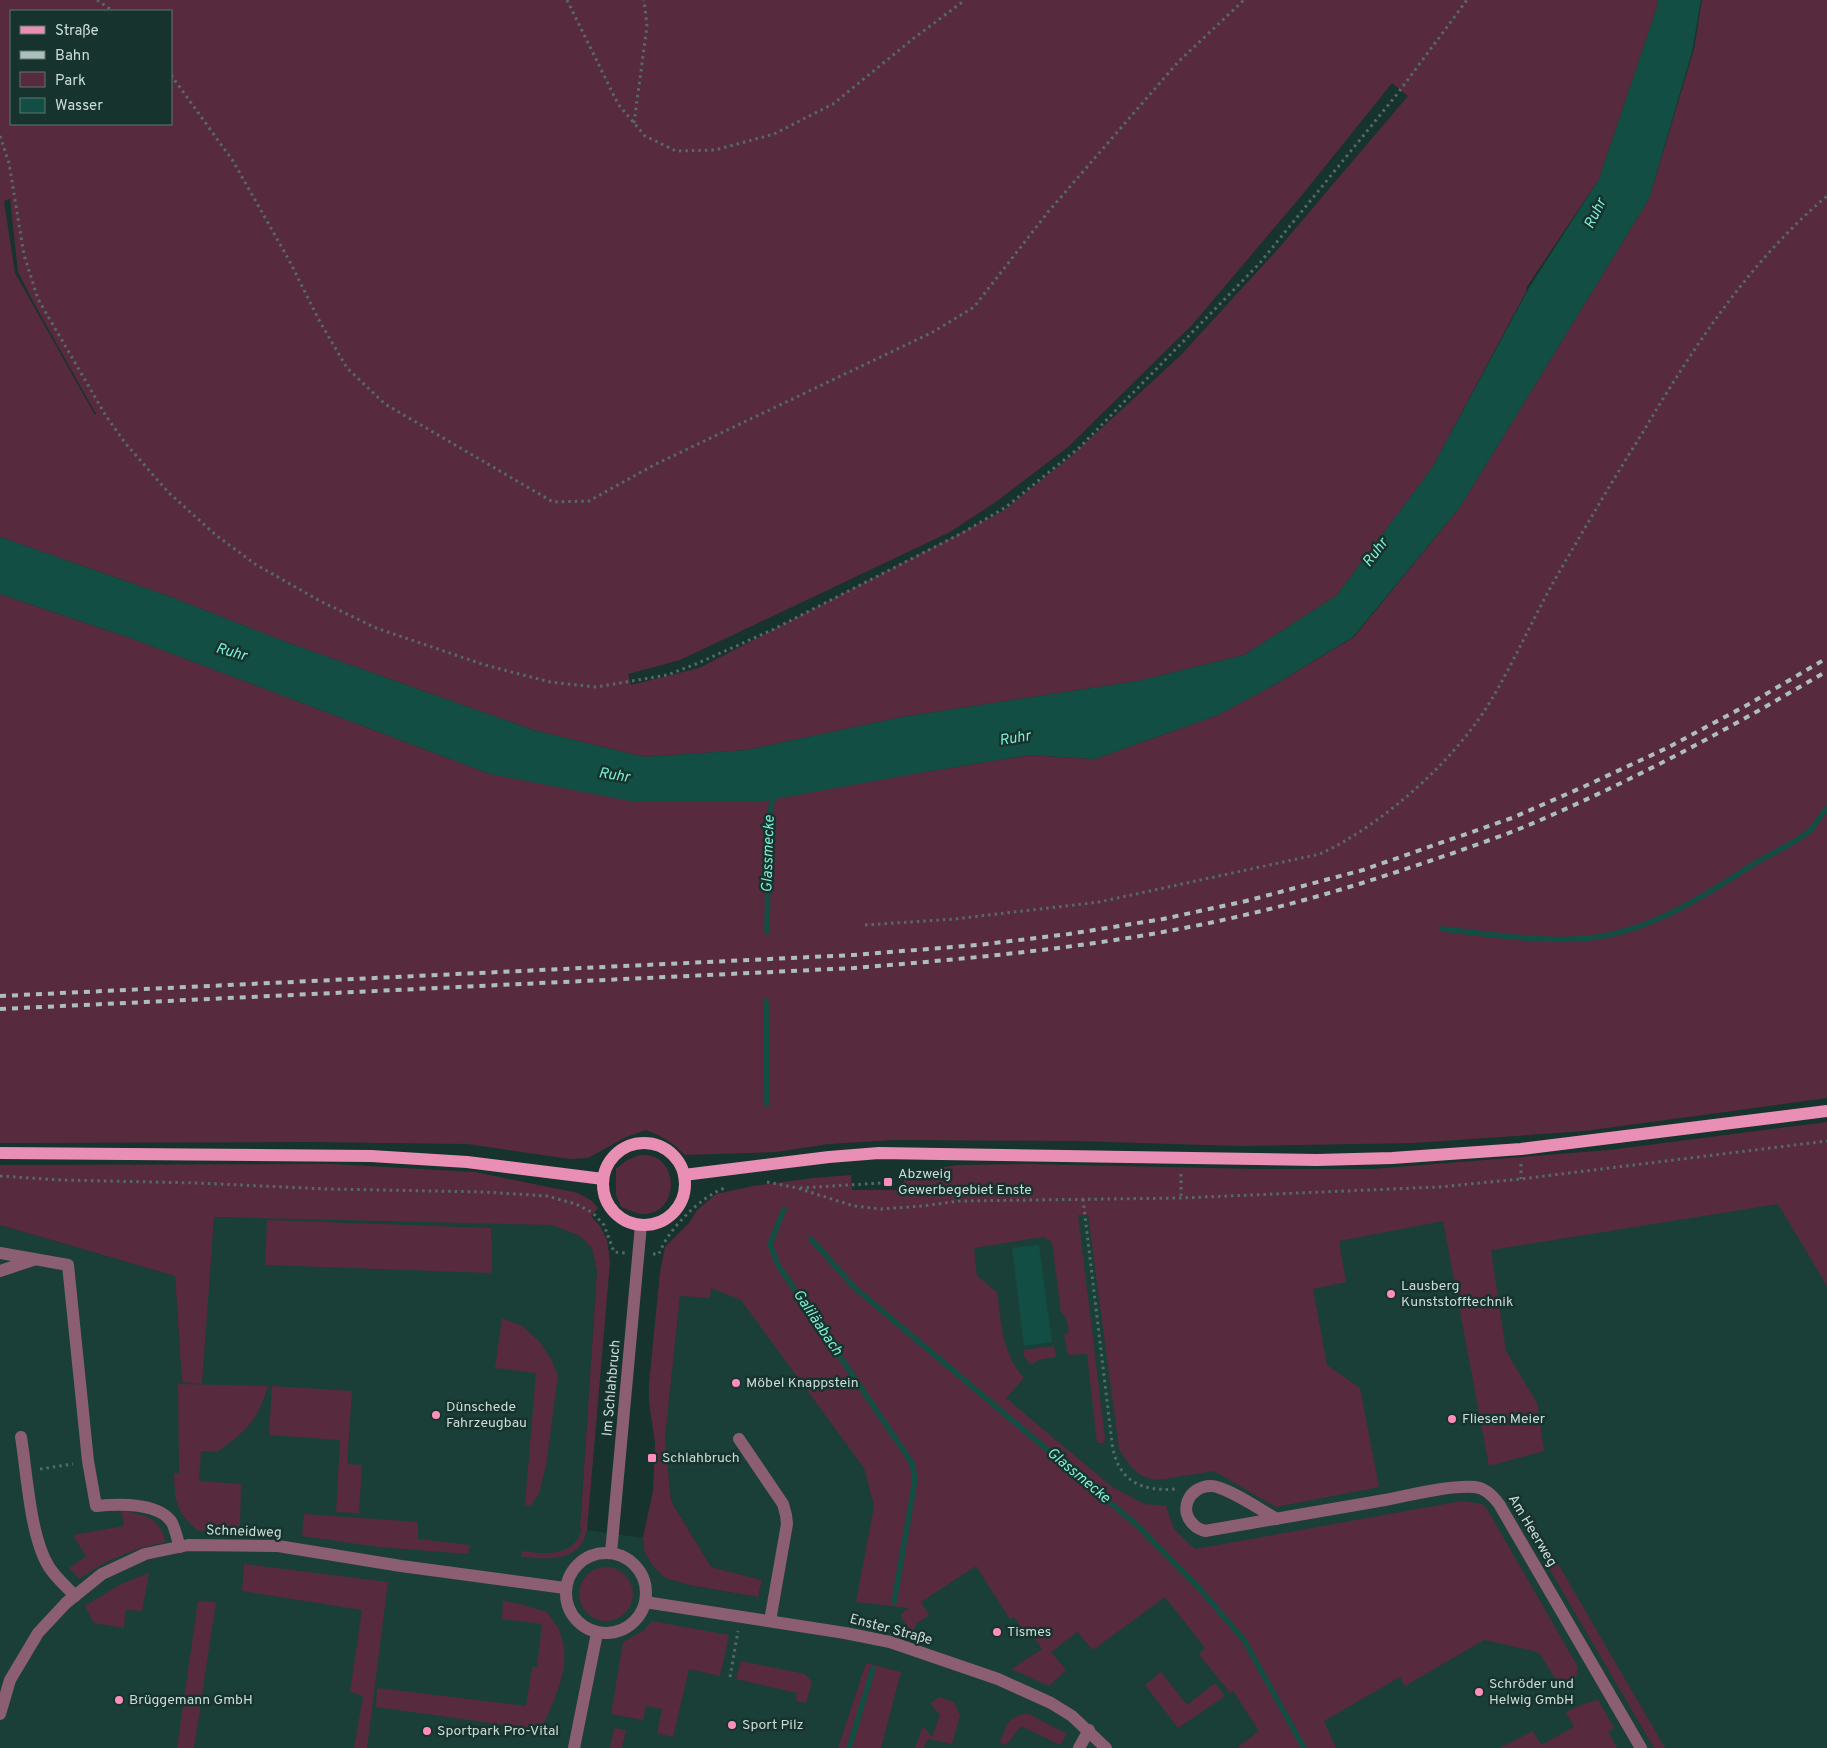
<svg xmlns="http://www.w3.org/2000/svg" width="1827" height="1748" font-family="Overpass,sans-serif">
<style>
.built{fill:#193f38}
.green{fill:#582a3e;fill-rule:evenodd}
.water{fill:#124e43}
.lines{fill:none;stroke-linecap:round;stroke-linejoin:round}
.stream{stroke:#124e43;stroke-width:5.5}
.path{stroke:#536b66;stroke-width:3;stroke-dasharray:2.5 4;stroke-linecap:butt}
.minor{stroke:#8b5f71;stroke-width:12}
.major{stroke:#e98fb5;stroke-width:12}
.rail{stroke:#adbfbb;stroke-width:4;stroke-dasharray:6 6;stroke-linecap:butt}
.poi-dot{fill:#fd8ebe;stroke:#17332d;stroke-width:2}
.labels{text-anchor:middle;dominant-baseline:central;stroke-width:5;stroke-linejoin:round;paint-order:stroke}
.poi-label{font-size:14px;fill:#cbdbd7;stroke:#17332d;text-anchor:start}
.street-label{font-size:14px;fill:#cbdbd7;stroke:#17332d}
.water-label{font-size:15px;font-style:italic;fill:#7feed7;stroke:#17332d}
</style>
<rect width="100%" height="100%" fill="#17332d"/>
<polygon class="built" points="1827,1151 1827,1748 0,1748 0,1225 175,1276 182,1382 202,1383 213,1217 492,1222 552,1225 580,1236 592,1248 597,1271 580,1529 643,1538 645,1553 653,1566 665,1578 689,1585 758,1597 762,1580 711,1567 671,1501 665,1438 680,1296 710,1297 714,1241"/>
<g class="green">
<path d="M0,0h1658l-1,7 -58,172 -73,109 1,2 -95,178 -95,127 -93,60 -106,26 -236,36 -155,33 -103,7 -111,-27 -239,-85 -123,-48 -171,-60zM11,11h160v113h-160zM1392,83l16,13 -130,153 -98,107 -111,102 -66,53 -304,157 -68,17 -3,-11 52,-14 270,-128 47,-31 71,-54 124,-122 110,-130zM10,199l8,73 17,33 61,109 -1,1 -80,-142 -11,-72z"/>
<polygon points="1702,0 1827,0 1827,1098 1585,1131 1414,1143 1241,1146 1075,1141 895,1140 829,1144 776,1152 685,1155 673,1144 660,1136 646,1130 626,1137 588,1158 570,1159 467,1144 307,1142 0,1143 0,594 133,639 490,774 925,772 1029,755 1095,759 1218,715 1274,685 1354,637 1460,507 1649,199 1694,49"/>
<path d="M1827,1122v164l-49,-82 -287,46 15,101 31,52 7,48 -55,15 -46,-245 -104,20 7,41 -33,7 14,76 33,23 19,99 -103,20 -62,-36 -57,9 -15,-4 -11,-9 -12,-18 -31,-234h-10l27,223 -1,5h-7l-10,-89 -19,1 -4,-21 5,-1 -3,-15 -5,-6 -9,-70 -9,-5 -69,11 3,28 20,16c5,33 4,59 27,86l-18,20 105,88 33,18 22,2 8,23 21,20 267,-48 20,3 5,5 91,158 -2,11 -5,4 -15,-2 -16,-26 -6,-3 -50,-11 -79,46 -5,-9 -76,44 12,27h-99l22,-17 -26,-40 -3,2 -31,-39 6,-6 -40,-51 -72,53 -16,-18 -26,20 15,18 -17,16 -38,-17 31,-20 -14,-20 -4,3 -10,-15 -4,2 -34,-53 -55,36 8,13 -13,9 -4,10 -12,-19 9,-7 -53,-6 18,-96 -10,-38 -123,-168 -30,-12 -1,10 -30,-2 -15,142 6,63 40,66 51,13 -4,17 -69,-12 -24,-7 -12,-12 -8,-13 -2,-15 10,-47 2,-49 -6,-39v-19l11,-112 5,-25 24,-24 8,-13 19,-16 37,-8 60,-8 38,-3 1,15h52v-17l55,-8 68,-1 229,5h116l237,-19z"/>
<path d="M640,1155c4,0 9,0 12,1 27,9 25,54 -5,58 -8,1 -18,-4 -26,-7l-5,-12v-26l11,-9z"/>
<path d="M333,1164l142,8 103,21 14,8 6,7 -7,8 9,10 7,14 3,22 -23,268c-7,33 -39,29 -66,27l1,-6c23,3 52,7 60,-22h-2l17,-258 -5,-23 -12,-12 -28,-11 -338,-8 -12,167 -20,-2 -7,-106 -175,-51v-60z"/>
<polygon points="267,1220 491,1228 492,1273 265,1265"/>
<polygon points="502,1318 522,1326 539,1341 551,1359 558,1375 546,1466 539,1493 531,1506 525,1505 536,1373 495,1368"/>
<polygon points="1054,1346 1056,1357 1039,1360 1033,1364 1030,1364 1024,1356 1023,1350"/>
<path d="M178,1384l90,2c-11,36 -21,44 -51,66l-16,-1 -2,30 42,3 -1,44 -42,3c-23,-20 -23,-30 -24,-58h5z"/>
<polygon points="272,1386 352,1391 347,1464 362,1465 359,1513 336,1512 340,1440 269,1435"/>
<path d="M121,1510c25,7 36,4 45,32 -32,6 -61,18 -87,37l-10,-11 17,-12 -13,-21 51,-9z"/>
<polygon points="1527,1513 1532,1513 1535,1524 1665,1748 1654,1748 1529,1534"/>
<polygon points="304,1514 418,1522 418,1539 470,1545 468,1554 379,1547 302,1536"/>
<polygon points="244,1564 388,1582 367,1748 354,1748 363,1696 350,1692 362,1610 242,1591"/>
<circle cx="606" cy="1594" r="27"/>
<polygon points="149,1573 142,1611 126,1610 124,1628 94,1623 85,1606 121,1584"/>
<polygon points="198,1601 216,1602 194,1748 177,1748"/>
<path d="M503,1601l17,3 27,8c4,6 10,13 13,20 13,34 -6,67 -19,98l-165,-23 1,-19 149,18 6,-39h5l5,-43 -40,-5z"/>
<polygon points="652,1621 729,1635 720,1676 689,1669 673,1737 657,1733 662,1709 646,1706 643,1720 611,1714 623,1642 643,1631"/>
<polygon points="741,1661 805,1674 812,1682 806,1703 796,1701 797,1693 736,1679"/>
<polygon points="866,1663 901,1672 881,1748 838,1748"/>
<polygon points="1161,1672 1187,1705 1215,1683 1225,1696 1178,1728 1145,1685"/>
<polygon points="940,1697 954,1702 960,1715 952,1744 928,1739 924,1748 915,1748 923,1726 932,1737 940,1715 930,1703"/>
<polygon points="1598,1700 1614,1728 1608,1731 1617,1748 1500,1748 1533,1731 1541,1745 1574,1727 1566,1712 1586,1703"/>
<path d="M1024,1714h5l38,20 -7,11 -39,-19 -15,19 -6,-2c6,-15 6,-25 24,-29z"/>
<polygon points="614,1728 626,1730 622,1748 610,1748"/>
</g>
<g class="water">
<polygon points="1658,0 1701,0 1692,52 1649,199 1460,507 1353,637 1274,685 1218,715 1095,759 1029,755 925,772 764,801 635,802 490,774 133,639 0,594 0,537 171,597 294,645 533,730 644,757 747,750 902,717 1138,681 1244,655 1337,595 1432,468 1529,288 1599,179 1657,7"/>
<polygon points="1039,1245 1052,1342 1024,1346 1012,1248"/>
</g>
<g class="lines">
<g class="stream">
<path d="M1442,929c49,5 99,14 148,9 60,-7 113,-41 162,-73 17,-11 42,-21 56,-33 7,-6 13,-17 19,-24"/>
<polyline points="767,932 769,817 774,792"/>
<polyline points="766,1001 767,1104"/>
<polyline points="784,1209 770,1244 778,1265 912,1463 915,1480 894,1602"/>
<polyline points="811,1239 855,1288 1138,1526 1199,1588 1244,1640 1304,1748"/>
<polyline points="849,1748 873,1669"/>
</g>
<g class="path">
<polyline points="97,0 113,11"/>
<polyline points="567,0 618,104 645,136 676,151 715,150 774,134 833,104 914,38 965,0"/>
<polyline points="171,75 233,161 289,260 320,322 347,368 385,404 553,502 589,501 654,465 933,332 974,307 1048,212 1178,62 1244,0"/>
<polyline points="634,123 647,26 644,0"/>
<polyline points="0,136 9,163 24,255 38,299 106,416 126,444 169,493 217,536 255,564 320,601 376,628 485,665 550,682 596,687 667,675 696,664 772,630 964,532 1006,507 1080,447 1259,264 1398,93 1467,0"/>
<path d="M865,925l90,-6 144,-17 221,-48c64,-30 137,-95 173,-157 22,-38 40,-78 61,-116 29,-50 58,-100 89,-149 51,-86 107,-171 184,-236"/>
<polyline points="1521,1164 1521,1179"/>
<polyline points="1181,1174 1181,1198"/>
<polyline points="0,1176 61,1180 197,1183 327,1189 485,1192 547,1196 576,1204 593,1213 604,1225 614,1252 625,1253"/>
<polyline points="767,1182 797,1188 854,1206 881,1209 922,1206 959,1201 1181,1198 1439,1187 1521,1179 1827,1141"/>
<polyline points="800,1188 881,1183"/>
<path d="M1083,1199l29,244c5,37 28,49 64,46"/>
<path d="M653,1254h6c9,-25 42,-58 68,-67"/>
<polyline points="40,1469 73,1464"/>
<polyline points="730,1677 738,1631"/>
</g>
<g class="minor">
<path d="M0,1253l68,12 20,196 8,45c22,-2 60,-4 75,15 4,6 6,18 9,26"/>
<polyline points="0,1271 33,1260"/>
<path d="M21,1437c6,36 9,100 28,130 7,11 17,19 26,29"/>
<polyline points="739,1439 783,1504 786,1515 787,1524 770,1621"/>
<path d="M1277,1519c-15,-8 -51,-33 -66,-33 -22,0 -34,25 -16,40 2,2 7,4 10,5 60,-10 120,-21 180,-31 26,-5 64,-15 90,-13 10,1 18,9 24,17l142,244"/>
<circle cx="606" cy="1593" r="40"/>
<polyline points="611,1553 641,1225"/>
<polyline points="645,1602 845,1633 890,1642 998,1679 1051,1703 1072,1716 1106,1748"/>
<polyline points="0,1714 10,1680 38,1633 66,1603 102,1574 145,1554 188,1545 278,1546 401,1566 565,1588"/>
<polyline points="574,1748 597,1633"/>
<polyline points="1079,1748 1089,1730"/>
</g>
<g class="major">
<circle cx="644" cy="1184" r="41"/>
<polyline points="0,1153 371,1156 467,1162 603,1179"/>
<polyline points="684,1175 829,1157 879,1153 1317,1160 1392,1158 1521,1149 1827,1111"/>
</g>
<g class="rail">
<polyline points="0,996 853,955 978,945 1069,934 1163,919 1246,901 1363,870 1512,818 1583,787 1667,748 1749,704 1827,658"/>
<path d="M0,1009l854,-41c134,-11 268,-23 399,-55 69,-16 136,-38 203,-61 22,-8 46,-16 68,-25 105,-44 205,-98 303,-156"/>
</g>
</g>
<g class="poi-dot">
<rect x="883" y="1177" width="10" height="10" rx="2.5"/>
<circle cx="1391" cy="1294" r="5"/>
<circle cx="736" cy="1383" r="5"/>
<circle cx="436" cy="1415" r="5"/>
<circle cx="1452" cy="1419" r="5"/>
<rect x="647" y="1453" width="10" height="10" rx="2.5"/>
<circle cx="997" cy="1632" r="5"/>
<circle cx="1479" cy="1692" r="5"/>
<circle cx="119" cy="1700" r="5"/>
<circle cx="732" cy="1725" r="5"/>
<circle cx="427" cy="1731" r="5"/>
</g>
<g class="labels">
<g class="poi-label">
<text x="898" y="1174">Abzweig<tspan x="898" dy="16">Gewerbegebiet Enste</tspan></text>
<text x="1401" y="1286">Lausberg<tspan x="1401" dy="16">Kunststofftechnik</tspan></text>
<text x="746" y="1383">Möbel Knappstein</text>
<text x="446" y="1407">Dünschede<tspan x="446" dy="16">Fahrzeugbau</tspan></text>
<text x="1462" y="1419">Fliesen Meier</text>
<text x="662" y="1458">Schlahbruch</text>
<text x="1007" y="1632">Tismes</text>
<text x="1489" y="1684">Schröder und<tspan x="1489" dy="16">Helwig GmbH</tspan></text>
<text x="129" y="1700">Brüggemann GmbH</text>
<text x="742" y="1725">Sport Pilz</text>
<text x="437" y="1731">Sportpark Pro-Vital</text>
</g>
<g class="street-label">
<text transform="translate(612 1388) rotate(-85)">Im Schlahbruch</text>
<text transform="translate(1532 1531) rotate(59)">Am Heerweg</text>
<text transform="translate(244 1532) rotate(2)">Schneidweg</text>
<text transform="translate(891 1630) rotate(15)">Enster Straße</text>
</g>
<g class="water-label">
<text transform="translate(1596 214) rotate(-64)">Ruhr</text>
<text transform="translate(1376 553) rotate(-53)">Ruhr</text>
<text transform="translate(231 653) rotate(16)">Ruhr</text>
<text transform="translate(1015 739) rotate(-9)">Ruhr</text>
<text transform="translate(614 776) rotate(9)">Ruhr</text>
<text transform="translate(769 854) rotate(-88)">Glassmecke</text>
<text transform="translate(817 1323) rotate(56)">Galiläabach</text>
<text transform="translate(1078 1476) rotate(40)">Glassmecke</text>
</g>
</g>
<rect x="10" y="10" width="162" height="115" fill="#17332d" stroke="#5f7671"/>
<rect x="20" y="26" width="25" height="8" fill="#e98fb5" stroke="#5f7671"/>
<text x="55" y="35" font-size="15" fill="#cbdbd7">Straße</text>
<rect x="20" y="51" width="25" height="8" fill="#adbfbb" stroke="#5f7671"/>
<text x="55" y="60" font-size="15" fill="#cbdbd7">Bahn</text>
<rect x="20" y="72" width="25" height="15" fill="#582a3e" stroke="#5f7671"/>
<text x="55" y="85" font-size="15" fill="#cbdbd7">Park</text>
<rect x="20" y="98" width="25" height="15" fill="#124e43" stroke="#5f7671"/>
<text x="55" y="110" font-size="15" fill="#cbdbd7">Wasser</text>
</svg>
